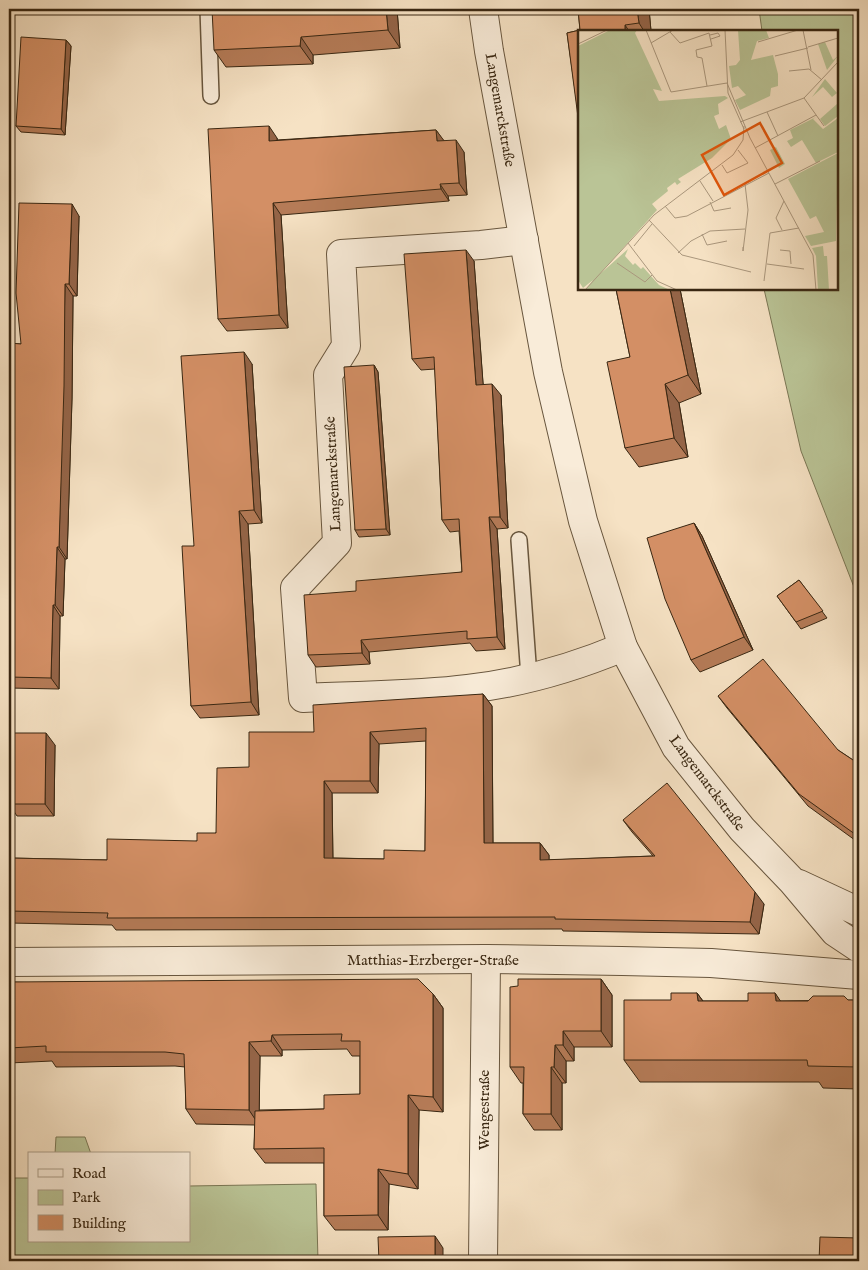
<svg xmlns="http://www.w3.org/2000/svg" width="868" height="1270" font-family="'IM FELL English',serif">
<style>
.green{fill:#bac496;stroke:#7a7654}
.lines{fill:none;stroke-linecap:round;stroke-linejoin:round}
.service-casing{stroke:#68563e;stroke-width:18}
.minor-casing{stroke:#68563e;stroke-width:30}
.tertiary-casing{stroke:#68563e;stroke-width:30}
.service{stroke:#f9ecd9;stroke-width:15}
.minor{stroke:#f9ecd9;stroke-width:28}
.tertiary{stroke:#f9ecd9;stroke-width:28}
.wall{fill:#b57b57;stroke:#392712;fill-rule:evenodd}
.shaded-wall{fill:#946447;stroke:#392712}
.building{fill:#d38f65;stroke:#392712;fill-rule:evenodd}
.labels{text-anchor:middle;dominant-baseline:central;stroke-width:5;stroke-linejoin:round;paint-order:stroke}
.street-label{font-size:15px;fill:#392712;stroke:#f9ecd9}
.inset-road{fill:none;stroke:#aa977d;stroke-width:1}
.view{fill:#df560c;fill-opacity:0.15;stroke:#df560c;stroke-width:2.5}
.inset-edge{fill:none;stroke:#392712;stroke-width:2.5}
</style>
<rect width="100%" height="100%" fill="#f6e2c4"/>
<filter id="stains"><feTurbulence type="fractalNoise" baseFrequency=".004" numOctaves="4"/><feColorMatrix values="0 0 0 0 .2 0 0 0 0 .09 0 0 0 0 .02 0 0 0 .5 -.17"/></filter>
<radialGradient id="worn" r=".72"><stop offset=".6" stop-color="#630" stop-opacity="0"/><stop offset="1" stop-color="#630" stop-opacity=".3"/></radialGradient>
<g class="green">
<polygon points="759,9 859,9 859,600 801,451 764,289 837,289 837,31 762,31"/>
<polygon points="56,1137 85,1137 91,1154 55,1154"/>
<polygon points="9,1178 29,1178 29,1241 189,1241 189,1186 316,1184 318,1261 9,1261"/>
</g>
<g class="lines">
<defs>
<g id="service">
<polyline points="208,9 211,96"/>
<polyline points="519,540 529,677"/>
</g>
<g id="minor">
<path d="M524,240l-43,5 -140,9 5,92 -18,29 9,168 -42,45 8,110c55,-3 111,-2 165,-9 52,-6 107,-22 155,-42"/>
<polyline points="483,1261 486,959"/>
</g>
<g id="tertiary">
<polyline points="483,9 489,51 548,372 583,521 623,647 676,747 742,829 792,881 835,932 859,948"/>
<polyline points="799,884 859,912"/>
<polyline points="9,962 486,959 622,961 711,963 859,975"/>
</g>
</defs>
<use href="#service" class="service-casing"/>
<use href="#minor" class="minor-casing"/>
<use href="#tertiary" class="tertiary-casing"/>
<use href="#service" class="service"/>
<use href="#minor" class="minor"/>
<use href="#tertiary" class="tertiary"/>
</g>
<g class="wall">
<polygon points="397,9 400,48 313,55 313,64 226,67 214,50"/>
<polygon points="578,9 649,9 651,31 579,31 579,119 567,33 580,30"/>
<polygon points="66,40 71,46 65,135 21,132 16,126"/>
<polygon points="436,130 443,140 464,152 467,195 448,196 449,201 281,215 288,328 227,331 218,319 277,138 277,140"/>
<polygon points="79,216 77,296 73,296 72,398 67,559 65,559 63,616 60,616 59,689 9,688 9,343 21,344"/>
<polygon points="474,261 483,384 501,395 508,528 497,529 505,649 476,651 470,643 369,652 370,664 316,667 308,655 356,591 462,572 459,531 450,532 442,520 435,369 421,370 412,359"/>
<polygon points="616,289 680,289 701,394 679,403 688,457 639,467 625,448 630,357"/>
<polygon points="252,364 262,523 248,524 259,715 200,718 191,706 194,546"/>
<polygon points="374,365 378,372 390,535 359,537 355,530"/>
<polygon points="694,523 702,536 753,650 700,672 691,660"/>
<polygon points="799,580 827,618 801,629 777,596"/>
<path d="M483,694l9,12 1,137h47l9,12v5l104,-4 -21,-24 -9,-12 141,84 -5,30 -196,-3 -1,-2 -446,1 -4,-5 -103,-2v-65l98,2 90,-19 19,-8 33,-66 65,-35zM426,741l-1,110 -41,8 -51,-1 -1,-65h46l1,-49z"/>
<polygon points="718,696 838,750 859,764 859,843 808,806 727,708"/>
<polygon points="9,733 55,745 54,816 17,816 9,804"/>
<polygon points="601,979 612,995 612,1047 574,1047 574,1061 566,1061 566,1083 562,1083 562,1130 534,1130 523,1114 523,1083 521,1083 510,1067"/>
<path d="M9,982l424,12 10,14v104l-24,-2 -1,79 -29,-5 -1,46h-53l-11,-14v-53h-59l-11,-14 1,-24 -59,-1 -10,-15 -1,-42 -10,-1 -119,1 -4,-6 -43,2zM347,1049l5,7h8v38l-36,15 -65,1 1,-54h22v-6z"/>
<polygon points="697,993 703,1001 748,1001 775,993 780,1001 859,1000 859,1089 823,1088 819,1082 640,1082 624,1060 671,1000"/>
</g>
<g class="shaded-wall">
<polygon points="386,9 397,9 400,48 388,30"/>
<polygon points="637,9 649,9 651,31 644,31 639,23"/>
<polygon points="625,25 629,31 625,31"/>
<polygon points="301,37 313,55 313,64 300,46"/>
<polygon points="66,40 71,46 65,135 61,129"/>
<polygon points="269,126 277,138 278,153 269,141"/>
<polygon points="436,130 445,142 437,141"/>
<polygon points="456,140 464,152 467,195 459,183"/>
<polygon points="440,184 448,196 449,201 441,189"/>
<polygon points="273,203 281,215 288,328 279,315"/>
<polygon points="72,204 79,216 77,296 69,284"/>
<polygon points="466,250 474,261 484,396 476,385"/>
<polygon points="65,284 73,296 72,398 67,559 59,547"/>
<polygon points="670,289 680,289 701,394 688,375"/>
<polygon points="244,352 252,364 262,523 254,510"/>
<polygon points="374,365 378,372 390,535 386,529"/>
<polygon points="492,384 501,395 508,528 500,517"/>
<polygon points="665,384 679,403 688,457 674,438"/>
<polygon points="239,511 248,524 259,715 251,702"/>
<polygon points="489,517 497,529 505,649 497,637"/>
<polygon points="694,523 702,536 753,650 744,637"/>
<polygon points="57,547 65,559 63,616 55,605"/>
<polygon points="53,605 60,616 59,689 51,678"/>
<polygon points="361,640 369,652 370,664 362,653"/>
<polygon points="483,694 492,706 493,855 484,843"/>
<polygon points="370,732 379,744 378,793 370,781"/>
<polygon points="46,733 55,745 54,816 45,804"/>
<polygon points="324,781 332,793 333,870 324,858"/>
<polygon points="540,843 549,855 549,872 540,860"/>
<polygon points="755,892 764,904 759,934 750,922"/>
<polygon points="601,979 612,995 612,1047 601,1031"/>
<polygon points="697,993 713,1015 698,1001"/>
<polygon points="775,993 790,1015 776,1001"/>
<polygon points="433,994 443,1008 443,1112 433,1097"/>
<polygon points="563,1031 574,1047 574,1061 563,1045"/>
<polygon points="272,1035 282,1050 282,1056 271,1041"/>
<polygon points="249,1042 260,1056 259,1125 249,1110"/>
<polygon points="555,1045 566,1061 566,1083 554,1067"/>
<polygon points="551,1067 562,1083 562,1130 551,1114"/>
<polygon points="408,1095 419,1110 418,1189 408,1174"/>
<polygon points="378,1169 389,1184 388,1230 378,1215"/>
<polygon points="435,1236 443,1248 443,1261 435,1261"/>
</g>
<g class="building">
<polygon points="212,9 386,9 388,30 301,37 300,46 214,50"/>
<polygon points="578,9 637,9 639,23 625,25 625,31 579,31 579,117 578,117 567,33 580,30"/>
<polygon points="21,37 66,40 61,129 16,126"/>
<polygon points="269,126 269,141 436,130 437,141 456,140 459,183 440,184 441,189 273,203 279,315 218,319 208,129"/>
<polygon points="19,203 72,204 69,284 65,284 64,386 59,547 57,547 55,605 53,605 51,678 9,677 9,343 21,344 16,293"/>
<polygon points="466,250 476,385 492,384 500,517 489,517 497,637 467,639 467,631 361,640 362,653 308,655 304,595 356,591 356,581 462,572 459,519 442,520 434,357 412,359 404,254"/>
<polygon points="616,289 670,289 688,375 665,384 674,438 625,448 607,362 630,357"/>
<polygon points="244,352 254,510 239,511 251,702 191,706 182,546 194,546 181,356"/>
<polygon points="374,365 386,529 355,530 344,367"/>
<polygon points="694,523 744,637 691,660 665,599 647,538"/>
<polygon points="799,580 823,611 796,622 777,596"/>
<polygon points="763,659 838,750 859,764 859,837 799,794 718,696"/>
<path d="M483,694l1,149h56v17l115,-4 -32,-36 44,-37 88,109 -5,30 -195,-3v-2l-448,1 1,-5 -99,-2v-53l98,2v-21l90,2v-8h19l1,-65 32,-1v-35h65l-1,-27zM426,728l-1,123 -41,-1v9l-60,-1v-77h46v-49z"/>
<polygon points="9,733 46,733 45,804 9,804"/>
<polygon points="418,979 433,994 433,1097 408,1095 408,1174 378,1169 378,1215 324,1216 324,1148 254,1149 255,1111 324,1109 324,1095 360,1094 360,1041 341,1041 342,1034 272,1035 271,1041 249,1042 249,1110 186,1109 184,1054 165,1052 46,1052 46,1046 9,1048 9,982"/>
<polygon points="518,979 601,979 601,1031 563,1031 563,1045 555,1045 554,1067 551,1067 551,1114 523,1114 524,1067 510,1067 510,987 518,986"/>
<polygon points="671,993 697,993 698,1001 748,1001 748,993 775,993 776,1001 808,1001 813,996 844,996 848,1000 859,1000 859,1067 808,1066 807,1060 624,1060 624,1000 671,1000"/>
<polygon points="435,1236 435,1261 379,1261 378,1237"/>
<polygon points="820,1237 859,1238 859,1261 819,1261"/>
</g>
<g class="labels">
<g class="street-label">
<text transform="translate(500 110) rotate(80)">Langemarckstraße</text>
<text transform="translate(333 474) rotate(-93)">Langemarckstraße</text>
<text transform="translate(707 783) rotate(53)">Langemarckstraße</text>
<text x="433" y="960">Matthias-Erzberger-Straße</text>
<text transform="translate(484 1110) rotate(-90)">Wengestraße</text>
</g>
</g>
<g transform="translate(578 30)">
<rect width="260" height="260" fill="#f6e2c4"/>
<path d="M32,0h27l-2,3 27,58 -9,-2 6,12 66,-5 3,2 -10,6 1,10 -5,2 5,13 7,-4 5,14 -19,19 -34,21 3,3 -4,3 -2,-3 -8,6 1,3 -16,13 5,6 -57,64 28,-25 -3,7 8,9 2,-2 6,6 2,-2 16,18 11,5h-85l8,-10 -10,8 -5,-8v-234zM160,0h28l3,8 -12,3 -6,19 22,-5 5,19v12l-7,2 -1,8 -30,14 -5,-10 11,-5 -8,-9 -6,2 -3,-22 7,-1 4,-5zM247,12l8,18 5,-4 -11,14 -9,-26zM247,49l12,14 -5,4 -9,-10 -11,10zM259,74l1,12 -13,10 -5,-7zM238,87l-3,2 10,10 15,-11v34l-22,11 -14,-23 -11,7 -4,-6 6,-3 -3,-8zM198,117l9,17 -6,4 -9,-18zM260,123l-2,88 -25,5 -6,-10 19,-4 -8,-16 -6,3 -22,-40zM245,216l1,10h3l2,34h-11l-2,-34 -4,-8z" fill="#bac496"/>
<path class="inset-road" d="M68,0l25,62 56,-9M147,0l3,63 16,36M225,0l8,40M92,2l10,11 29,-10 3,13 -16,4 1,7 5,1 5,28M132,5l8,-2 2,3 -9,3M180,12l40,-12M73,13l22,-13M0,14l29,-14M230,17l30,-9M197,26l33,-8M211,41l20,-2 13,11M149,53l23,55 63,117 3,35M226,68l20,28M189,82l11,24M162,92l64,-24 34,-36M177,118l61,-33M144,135l5,8 21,-10 -10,-13M122,151l13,20M197,154l45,-23M132,172l4,9 17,-3M87,176l10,12 12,-2 82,-43M71,190l33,35 69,17M204,200l-6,-12 8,-17M124,204l5,11 20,-4M50,213l29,38 20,9M56,216l18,-22M165,217v4l5,-41 -3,-26M202,220l10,1 1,13M100,223l13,-12 19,-10 35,-2M39,233l28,19 7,-7M189,234l37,5M186,251l6,-48 29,-5M7,260l69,-75 79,-60 10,-15 1,-14"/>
<path class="view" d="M182,93l22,40 -58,32 -22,-40z"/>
<rect width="260" height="260" class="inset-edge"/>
</g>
<rect width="868" height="1270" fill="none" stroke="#f6e2c4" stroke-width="30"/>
<rect x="10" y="10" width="848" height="1250" fill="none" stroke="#392712" stroke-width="2.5"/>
<rect x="15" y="15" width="838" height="1240" fill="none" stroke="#392712"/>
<rect x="28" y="1152" width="162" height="90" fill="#f9ecd9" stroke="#ac9d89"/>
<rect x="38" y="1169" width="25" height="8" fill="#f9ecd9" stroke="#ac9d89"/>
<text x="72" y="1178" font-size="15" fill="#392712">Road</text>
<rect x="38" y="1190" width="25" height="15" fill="#bac496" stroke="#ac9d89"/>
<text x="72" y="1202" font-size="15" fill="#392712">Park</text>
<rect x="38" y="1215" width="25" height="15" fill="#d38f65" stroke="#ac9d89"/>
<text x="72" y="1228" font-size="15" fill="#392712">Building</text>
<rect width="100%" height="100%" filter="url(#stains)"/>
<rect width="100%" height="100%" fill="url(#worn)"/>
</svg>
